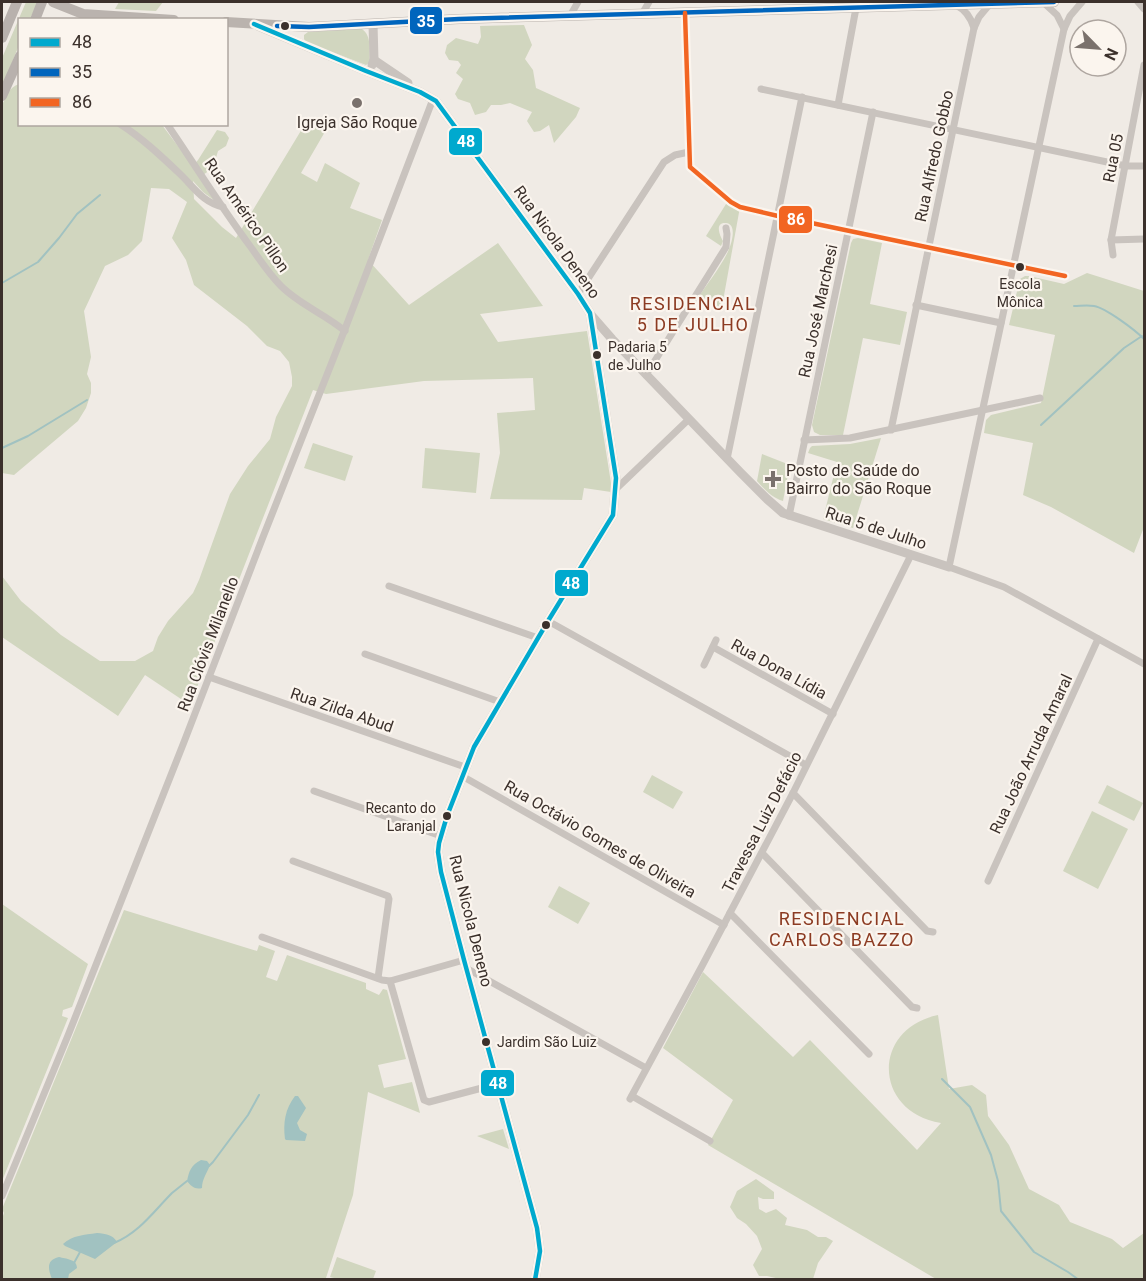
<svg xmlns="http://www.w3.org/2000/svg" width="1146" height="1281" font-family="Roboto,sans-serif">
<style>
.green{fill:#d1d6bf}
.water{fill:#a1c2c1}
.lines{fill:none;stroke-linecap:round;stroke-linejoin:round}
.stream{stroke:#a1c2c1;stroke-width:2}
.minor{stroke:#c9c3be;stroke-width:7}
.tertiary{stroke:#c9c3be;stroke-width:9}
.secondary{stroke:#bab3ae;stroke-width:10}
.primary{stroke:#b8b1ad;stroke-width:10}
.bus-1-casing{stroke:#fbf5ee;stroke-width:9}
.bus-2-casing{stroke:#fbf5ee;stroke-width:9}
.bus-3-casing{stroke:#fbf5ee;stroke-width:9}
.bus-1{stroke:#00a9ce;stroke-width:4.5}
.bus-2{stroke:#0065bd;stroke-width:4.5}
.bus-3{stroke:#f26522;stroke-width:4.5}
.bus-dot{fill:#3b302b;stroke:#fbf5ee;stroke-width:2}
.poi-dot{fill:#7a716c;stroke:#fbf5ee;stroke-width:2}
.labels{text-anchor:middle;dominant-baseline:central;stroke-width:4.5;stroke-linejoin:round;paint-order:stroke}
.bus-label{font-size:14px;fill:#3b302b;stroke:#fbf5ee;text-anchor:start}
.poi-label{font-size:16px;fill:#3b302b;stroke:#fbf5ee}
.street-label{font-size:16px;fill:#3b302b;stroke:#fbf5ee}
.neighbourhood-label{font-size:18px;letter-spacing:1.5px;fill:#8c3b22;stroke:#fbf5ee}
.line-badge{stroke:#fbf5ee;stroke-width:2}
.badge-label{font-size:16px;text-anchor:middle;font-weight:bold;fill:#fff}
</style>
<rect width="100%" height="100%" fill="#f0ebe5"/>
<g class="green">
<polygon points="26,2 38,2 30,19 20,20 19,45 2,88 2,58"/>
<polygon points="119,2 163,2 156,11 115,9"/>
<polygon points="524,25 532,45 525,59 533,70 536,88 580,108 576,117 554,143 549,125 540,131 534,132 527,121 532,112 510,103 501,105 491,105 486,112 475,115 470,103 458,99 455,94 463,79 456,73 461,65 458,61 449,60 445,53 447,45 456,38 478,44 481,37 480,26"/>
<path d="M362,29c10,7 7,21 8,33l-4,3 -60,-23 -2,-3v-4l4,-3z"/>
<path d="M19,84l1,40 142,1 31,41 5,-6 19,-30 8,2 4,6 -3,8 -8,5 -5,17 -13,9 15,24 -12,-9 -10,-11 1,18 28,28 14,11 69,-114 21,6 -25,43 16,9 8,-19 35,20 -10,25 32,12 -14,40 41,45 89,-62 45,63 -63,8 18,28 89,-11 24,152v9l-27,-4 -2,12 -92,-1 10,-46 -3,-40 38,-3 -2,-32 -109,3 -98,13 -13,-4 -123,315 -45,-30 -27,41 -116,-79v-61l19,25 40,34 39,26h35l18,-10 5,-14 10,-16 25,-28 6,-13 31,-86 18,-28 22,-27 6,-22 16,-31v-9l-3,-15 -9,-11 -13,-5 -20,-20 -53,-41 -8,-25 -14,-22 15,-36 -18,-13 -18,-1 -9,53 -14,14 -23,11 -21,45 7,46 -4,17 4,9v10l-5,15 -8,13 -64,54 -12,-2v-368c4,-8 7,-18 17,-21z"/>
<path d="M726,204l14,3 -19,105 -23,-14c9,-14 25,-34 31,-49 3,-7 8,-25 -3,-26 -12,-1 -6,13 -3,18l-2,5 -15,-10z"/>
<polygon points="858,238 882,243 870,304 907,312 900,345 863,338 843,435 820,435 814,432 812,425 851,243 853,239"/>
<polygon points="1087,273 1144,291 1144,527 1134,553 1051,507 1023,495 1033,443 984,433 986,420 991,415 1041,403 1055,335 1009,325 1020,279 1025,276 1029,276 1064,284"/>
<polygon points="881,438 853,528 823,519 837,462 808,453 810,448 812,446 850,444"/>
<polygon points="313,443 353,456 345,481 304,468"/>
<polygon points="425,448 480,453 476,493 422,488"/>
<path d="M762,454l28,11 -7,36c-11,-3 -19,-12 -26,-20z"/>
<polygon points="652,775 683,792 673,809 643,792"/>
<polygon points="1107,785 1143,803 1134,821 1098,803"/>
<polygon points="1092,811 1128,829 1098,889 1063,871"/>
<polygon points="559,886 590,903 578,924 548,907"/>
<polygon points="2,904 88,964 72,1007 63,1010 62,1016 68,1018 2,1181"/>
<polygon points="124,910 257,951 259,945 275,951 266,977 277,981 287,955 366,983 366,989 379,995 383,989 387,990 406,1059 378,1065 384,1088 412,1082 420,1113 368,1092 353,1195 326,1278 329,1279 2,1280 2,1219 4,1213 2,1209"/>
<path d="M703,972l90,85 17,-17 107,110 24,-27c-68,-11 -70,-94 -3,-108l11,74 23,-4 14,10 2,21 21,29 20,44 30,16 11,17 42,17 11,9 21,-15v46h-208l-228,-134 25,-45 -70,-52z"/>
<polygon points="503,1129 509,1149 477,1136"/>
<polygon points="756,1179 774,1192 774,1199 763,1199 758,1197 759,1209 766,1213 776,1209 787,1218 785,1225 807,1230 818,1237 826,1237 833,1241 818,1263 813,1279 780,1279 767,1276 759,1276 753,1265 762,1249 757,1236 746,1224 737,1218 730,1207 737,1191"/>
<polygon points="337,1257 376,1271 373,1279 338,1279 330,1277"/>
</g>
<g class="water">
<path d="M295,1096h3l8,12 -9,15 3,7 7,4 -2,7 -19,-1 -1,-1c-2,-16 0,-30 10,-43z"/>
<path d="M201,1160l6,1 3,4c-3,8 -8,14 -8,23 -7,2 -11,-2 -15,-7 2,-10 4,-16 14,-21z"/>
<path d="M97,1233c9,1 15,1 20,9l-22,17 -30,-13 -2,-2c10,-9 21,-9 34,-11z"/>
<path d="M59,1257c7,2 18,2 18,11l-8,6 -1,5h-16c-4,-10 -6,-19 7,-22z"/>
</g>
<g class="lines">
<g class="stream">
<polyline points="2,283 38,262 59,238 77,214 100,195"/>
<path d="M1074,306c6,0 13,-1 20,0 12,2 41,24 50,33"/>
<polyline points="1041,425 1124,348 1142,336"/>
<polyline points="2,448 28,436 87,400"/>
<polyline points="942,1079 970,1107 991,1155 998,1181 1001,1211 1034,1252 1068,1272 1079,1280"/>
<polyline points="209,1166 213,1162 248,1115 259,1095"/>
<path d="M114,1243c25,-10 40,-32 58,-50 5,-4 10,-8 15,-12"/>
<polyline points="74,1263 80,1252"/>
</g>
<g class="minor">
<polyline points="1082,2 1070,16 1064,29 949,567 1004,587 1144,664"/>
<polyline points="1138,2 1144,9"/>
<polyline points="1044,3 1057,15 1064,29"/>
<path d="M956,5c10,5 15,13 18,23"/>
<polyline points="685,13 690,167 731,202 740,207 778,216 1065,276"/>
<polyline points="642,14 649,2"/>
<polyline points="570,16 578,2"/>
<polyline points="761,89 1126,166 1144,166"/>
<polyline points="838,105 856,8"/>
<path d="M120,124c22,14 40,31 59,49 15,14 23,29 44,34"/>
<path d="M167,124c28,41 54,83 83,122 10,14 19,28 31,40 19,19 44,28 64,45"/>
<polyline points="1111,240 1144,239"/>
<polyline points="1113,255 1111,240 1144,65"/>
<polyline points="578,294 664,162 675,155 689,152"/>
<polyline points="916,305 1001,323"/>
<polyline points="646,375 726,247 727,234 726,228"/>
<polyline points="891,430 974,28 979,17 989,5"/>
<polyline points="804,440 850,438 1040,398"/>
<polyline points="727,459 802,97"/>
<polyline points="616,489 689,419"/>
<polyline points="789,516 873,112"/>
<polyline points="389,586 538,638"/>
<polyline points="548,621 806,765"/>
<polyline points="713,647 833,714"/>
<polyline points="365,654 500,702"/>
<polyline points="704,665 716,640"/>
<polyline points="209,677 465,767"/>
<polyline points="462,776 724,925"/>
<polyline points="314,791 441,836"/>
<polyline points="793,793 927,931 933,932"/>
<polyline points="762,853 912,1007 917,1008"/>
<polyline points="293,861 388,896 389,899 378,978"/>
<polyline points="988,881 1098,639"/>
<polyline points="730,913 869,1054"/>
<polyline points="262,937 382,980 390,981 464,960"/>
<polyline points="466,968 646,1068"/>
<polyline points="390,981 424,1100 429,1102 497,1084"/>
<polyline points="632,1096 710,1141"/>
<polyline points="630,1099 702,966 793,793 911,555"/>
<polyline points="2,1196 69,1033 184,742 263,537 345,329 433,99"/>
</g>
<g class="tertiary">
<polyline points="258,26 366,71 420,92 436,101 578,294 590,313 616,478 613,515 548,621 474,747 447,816 439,843 438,852 441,872 464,960 537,1228 540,1251 535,1280"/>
<polyline points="374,60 408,83"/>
<polyline points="372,65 374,60 373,24"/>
<polyline points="591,315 612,339 740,472 767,499 783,513 949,567"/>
</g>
<g class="secondary">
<polyline points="53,2 83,14 174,20"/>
<polyline points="226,22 309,27 459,19 1054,2"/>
</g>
<g class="primary">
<polyline points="35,20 42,2"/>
<polyline points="2,38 17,2"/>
<polyline points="2,96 20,56"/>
</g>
<defs>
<polyline id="bus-1" points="254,24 366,71 420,92 436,101 578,294 590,313 616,478 613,515 548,621 474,747 447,816 439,843 438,852 441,872 464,960 537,1228 540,1251 535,1280"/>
<polyline id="bus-2" points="277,26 309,27 459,19 1054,2"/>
<polyline id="bus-3" points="685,13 690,167 731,202 740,207 778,216 1065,276"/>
</defs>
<use href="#bus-1" class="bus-1-casing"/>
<use href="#bus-2" class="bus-2-casing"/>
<use href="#bus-3" class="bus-3-casing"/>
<use href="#bus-1" class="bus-1"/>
<use href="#bus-2" class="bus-2"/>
<use href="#bus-3" class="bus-3"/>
</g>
<g class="bus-dot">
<circle cx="285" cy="26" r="5"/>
<circle cx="1020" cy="267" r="5"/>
<circle cx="597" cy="355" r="5"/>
<circle cx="546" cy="625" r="5"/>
<circle cx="447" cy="816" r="5"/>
<circle cx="486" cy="1042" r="5"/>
</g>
<g class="poi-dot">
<circle cx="357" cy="103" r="6"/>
<path d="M770 470h6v6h6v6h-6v6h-6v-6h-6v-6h6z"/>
</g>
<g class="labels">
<g class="bus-label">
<text x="1020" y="284" text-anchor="middle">Escola<tspan x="1020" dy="18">Mônica</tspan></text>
<text x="608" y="347">Padaria 5<tspan x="608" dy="18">de Julho</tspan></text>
<text x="436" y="808" text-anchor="end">Recanto do<tspan x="436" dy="18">Laranjal</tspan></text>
<text x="497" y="1042">Jardim São Luiz</text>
</g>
<g class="poi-label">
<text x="357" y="122">Igreja São Roque</text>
<text x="786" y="470" text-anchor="start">Posto de Saúde do<tspan x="786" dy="18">Bairro do São Roque</tspan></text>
</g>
<g class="street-label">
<text transform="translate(934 156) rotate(-78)">Rua Alfredo Gobbo</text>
<text transform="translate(1113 158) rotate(-79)">Rua 05</text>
<text transform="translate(247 215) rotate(55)">Rua Américo Pillon</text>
<text transform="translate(557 242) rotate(54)">Rua Nicola Deneno</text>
<text transform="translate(818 311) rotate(-78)">Rua José Marchesi</text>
<text transform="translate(876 528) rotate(18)">Rua 5 de Julho</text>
<text transform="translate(208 644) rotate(-69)">Rua Clóvis Milanello</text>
<text transform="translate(779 669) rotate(29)">Rua Dona Lídia</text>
<text transform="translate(342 710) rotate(19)">Rua Zilda Abud</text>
<text transform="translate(1031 754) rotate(-65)">Rua João Arruda Amaral</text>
<text transform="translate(762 822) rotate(-63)">Travessa Luiz Defácio</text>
<text transform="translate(600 839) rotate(30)">Rua Octávio Gomes de Oliveira</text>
<text transform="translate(471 921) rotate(76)">Rua Nicola Deneno</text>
</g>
<g class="neighbourhood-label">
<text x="693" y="303">RESIDENCIAL<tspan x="693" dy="21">5 DE JULHO</tspan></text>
<text x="842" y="918">RESIDENCIAL<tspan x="842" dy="21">CARLOS BAZZO</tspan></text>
</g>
</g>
<g class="line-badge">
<rect x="409" y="6" width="34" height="29" rx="6" fill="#0065bd"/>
<rect x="448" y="127" width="35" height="29" rx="6" fill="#00a9ce"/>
<rect x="778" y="205" width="35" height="29" rx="6" fill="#f26522"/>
<rect x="554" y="569" width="35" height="28" rx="6" fill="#00a9ce"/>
<rect x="480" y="1069" width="35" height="28" rx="6" fill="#00a9ce"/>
</g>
<g class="badge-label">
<text x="426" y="27">35</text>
<text x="466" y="147">48</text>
<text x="796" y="225">86</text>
<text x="571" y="589">48</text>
<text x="498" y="1089">48</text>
</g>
<rect width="1146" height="1281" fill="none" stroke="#3b302b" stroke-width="6"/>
<rect x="18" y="18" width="210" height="108" fill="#fbf5ee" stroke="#aea6a0" stroke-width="1.5"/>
<rect x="30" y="38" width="30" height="9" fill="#00a9ce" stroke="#aea6a0" stroke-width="1.5"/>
<text x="72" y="48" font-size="18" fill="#3b302b">48</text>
<rect x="30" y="68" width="30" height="9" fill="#0065bd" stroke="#aea6a0" stroke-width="1.5"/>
<text x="72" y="78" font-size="18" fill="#3b302b">35</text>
<rect x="30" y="98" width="30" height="9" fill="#f26522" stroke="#aea6a0" stroke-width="1.5"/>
<text x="72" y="108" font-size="18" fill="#3b302b">86</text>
<g transform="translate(1098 48) rotate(115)"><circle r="28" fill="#fbf5ee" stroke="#aea6a0" stroke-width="1.5"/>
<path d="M0-4.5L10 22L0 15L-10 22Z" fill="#7a716c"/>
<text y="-9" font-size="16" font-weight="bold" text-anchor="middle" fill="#3b302b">N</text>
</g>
</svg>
